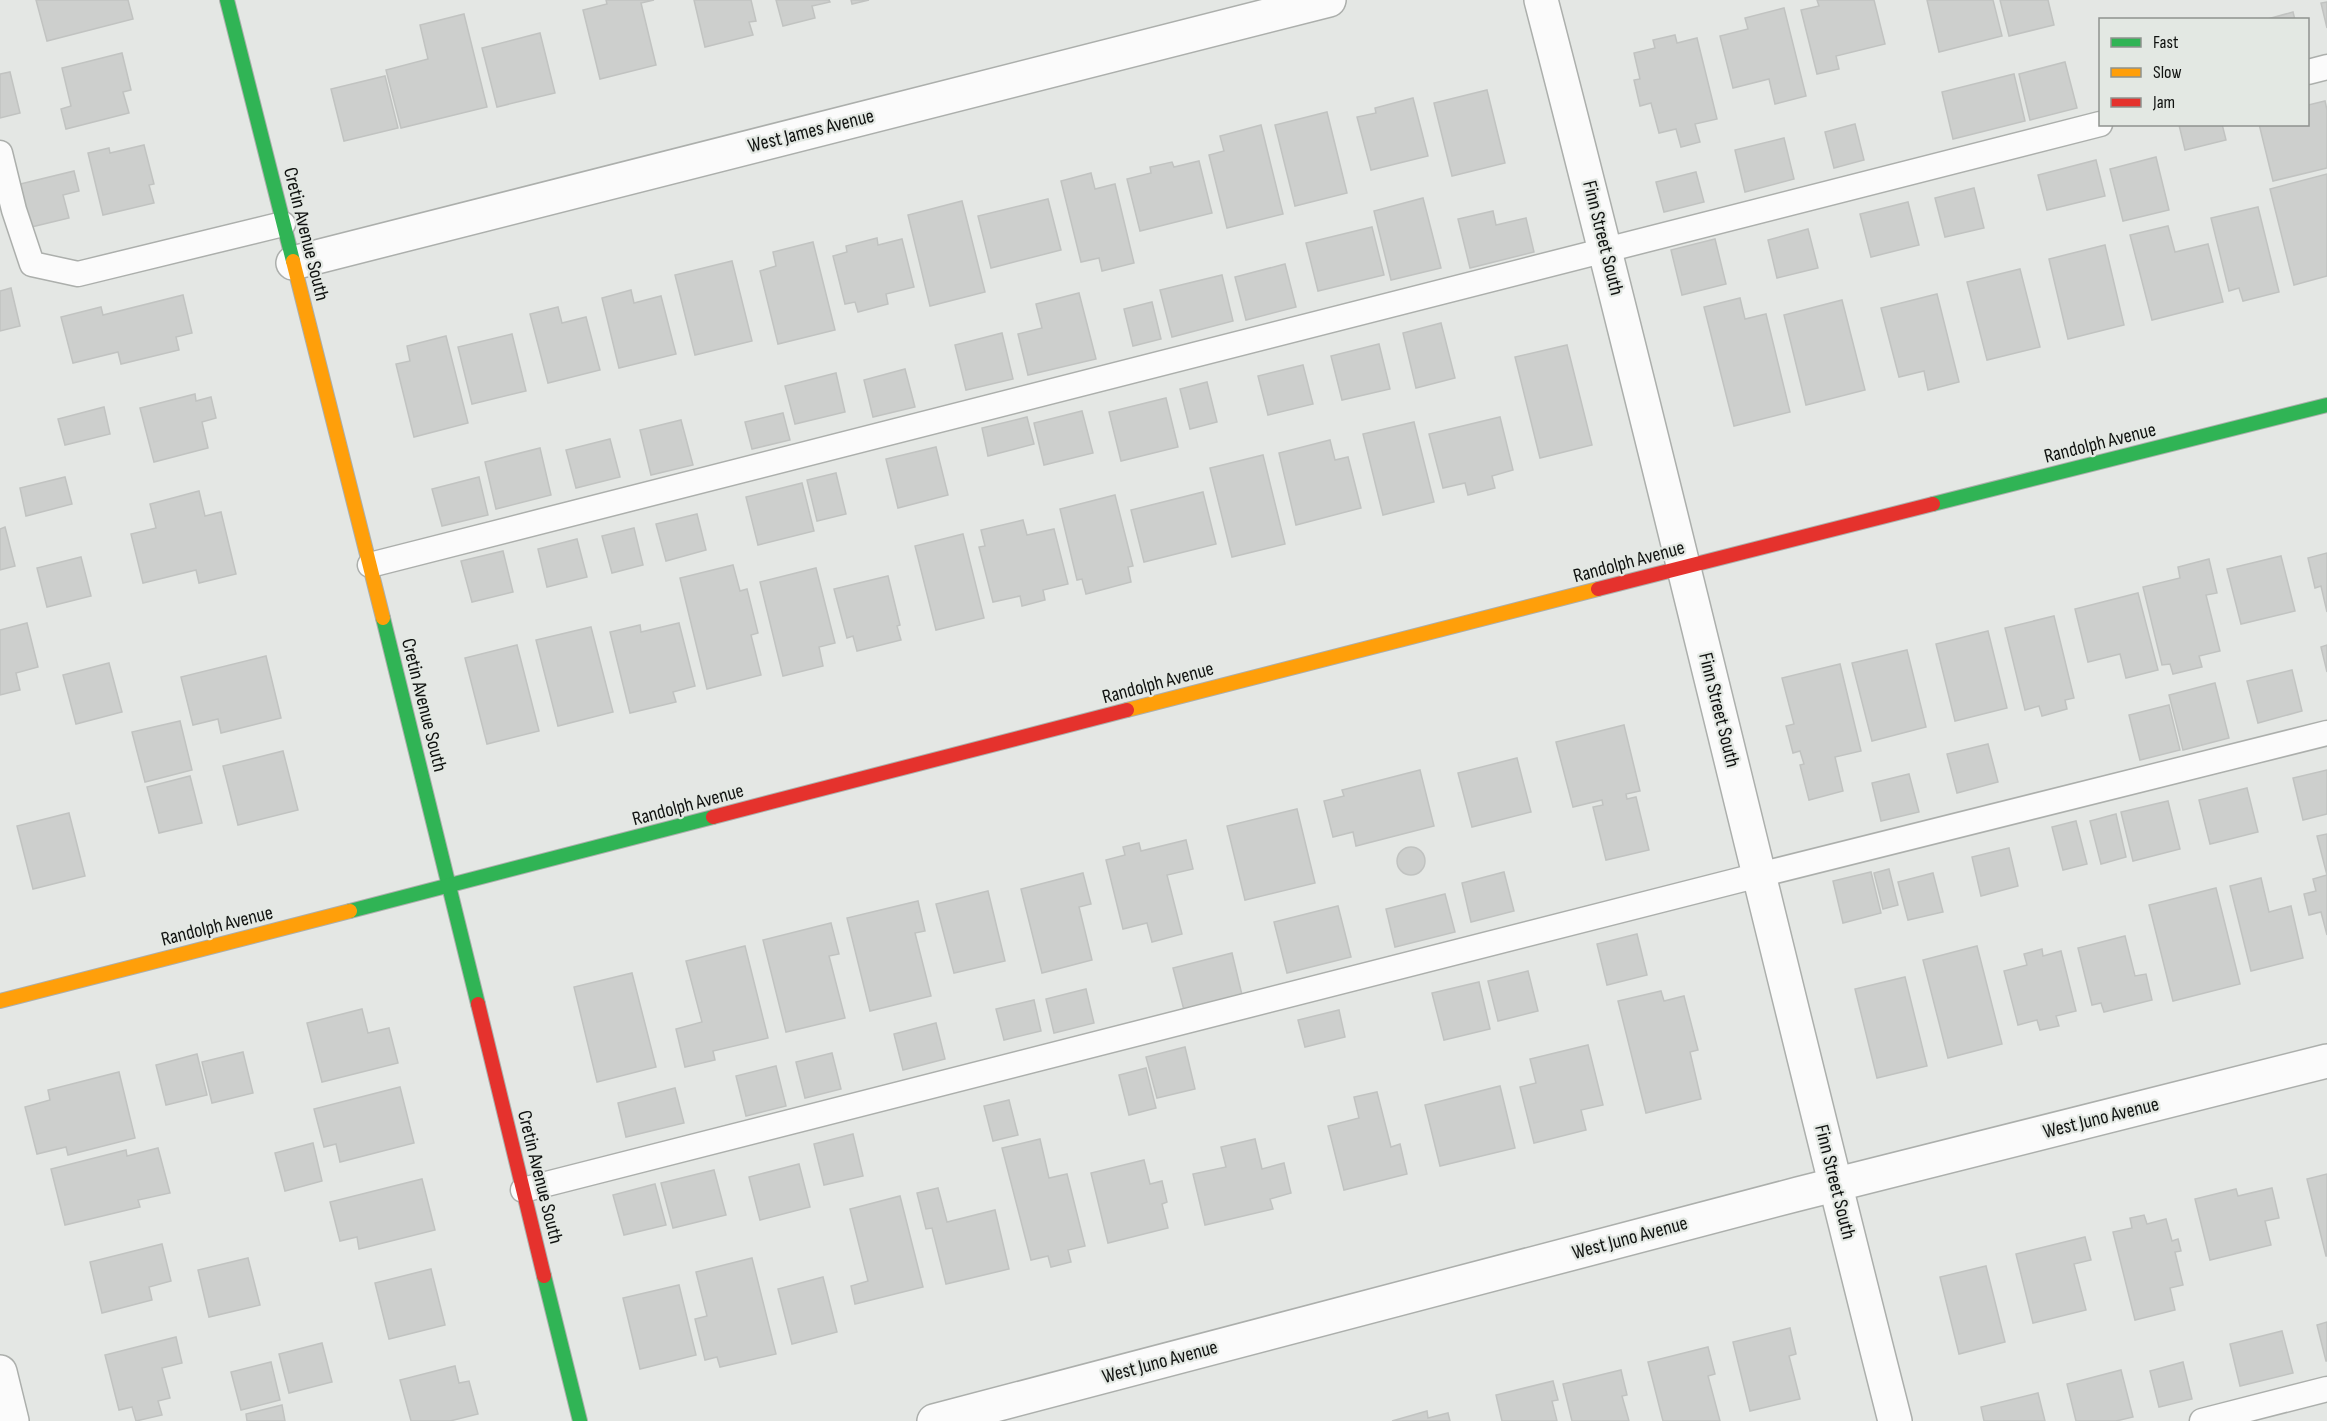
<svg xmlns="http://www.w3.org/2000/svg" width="2327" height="1421" font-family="'Sofia Sans Condensed',sans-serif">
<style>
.building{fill:#cdcfcd;stroke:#c1c3c1;stroke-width:1.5}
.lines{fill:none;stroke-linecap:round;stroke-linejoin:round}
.lane-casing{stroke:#acafac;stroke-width:27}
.street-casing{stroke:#acafac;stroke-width:36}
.fast-casing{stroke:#acafac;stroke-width:16}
.slow-casing{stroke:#acafac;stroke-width:16}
.jam-casing{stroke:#acafac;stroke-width:16}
.lane{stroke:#fbfbfb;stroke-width:24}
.street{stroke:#fbfbfb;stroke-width:33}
.fast{stroke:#30b455;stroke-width:14}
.slow{stroke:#ff9f0a;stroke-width:14}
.jam{stroke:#e5322d;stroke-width:14}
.labels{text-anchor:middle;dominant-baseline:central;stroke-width:4.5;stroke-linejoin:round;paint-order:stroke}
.street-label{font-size:20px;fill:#101210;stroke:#e3e8e3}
</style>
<rect width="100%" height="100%" fill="#e4e7e4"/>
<g class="building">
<polygon points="36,0 128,0 133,19 47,41"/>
<polygon points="606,0 654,0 641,3 656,65 600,79 583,10 607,4"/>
<polygon points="694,0 751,0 756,21 749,22 753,35 705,47"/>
<polygon points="776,0 829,0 830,2 812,6 815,18 783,26"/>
<polygon points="851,0 869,0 852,4"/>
<polygon points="1817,0 1874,0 1885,44 1836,56 1839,69 1817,74 1801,10 1819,6"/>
<polygon points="1927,0 1993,0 2002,36 1939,52"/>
<polygon points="2000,0 2048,0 2054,25 2009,36"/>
<polygon points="2327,2 2327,28 2321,3"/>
<polygon points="1784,8 1806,96 1775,104 1769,79 1733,88 1720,36 1748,29 1745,18"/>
<polygon points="2293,12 2295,20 2264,20"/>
<polygon points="464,14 487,107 401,128 386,70 428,59 420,25"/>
<polygon points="540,33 555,93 497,107 482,48"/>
<polygon points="1675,35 1677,43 1697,38 1717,119 1695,124 1700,142 1681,147 1676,129 1659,133 1651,103 1640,106 1634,80 1640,79 1634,53 1655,48 1653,40"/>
<polygon points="122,53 131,90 123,92 129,113 66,129 61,109 71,106 62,68"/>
<polygon points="2065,62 2077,108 2030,120 2019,74"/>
<polygon points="10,72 20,113 0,118 0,74"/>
<polygon points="2014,74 2025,121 1953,139 1942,92"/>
<polygon points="385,76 398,128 344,141 331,89"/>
<polygon points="1487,90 1505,163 1452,176 1434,103"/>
<polygon points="1413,98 1428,156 1371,170 1357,117 1376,113 1375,108"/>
<polygon points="2325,101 2327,110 2327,168 2273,181 2259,124 2308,124 2308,105"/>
<polygon points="1327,112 1347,193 1295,206 1275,125"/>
<polygon points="1855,124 1864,160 1834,168 1825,132"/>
<polygon points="2222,124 2226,140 2185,150 2179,125"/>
<polygon points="1261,125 1283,214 1227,228 1209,155 1224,151 1220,136"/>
<polygon points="1784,138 1794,179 1745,192 1735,150"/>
<polygon points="144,145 154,184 149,185 154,203 103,215 88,153 109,148 110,153"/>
<polygon points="2156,157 2169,210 2123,221 2110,169"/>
<polygon points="2096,160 2105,196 2047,210 2038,175"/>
<polygon points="1199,161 1212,213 1140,231 1127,179 1151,173 1150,167 1172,162 1174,167"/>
<polygon points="74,171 79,191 63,195 69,218 23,229 12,186"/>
<polygon points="1696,172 1704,202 1664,212 1656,182"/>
<polygon points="1091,173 1095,189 1115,184 1134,263 1102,271 1099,258 1081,262 1061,181"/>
<polygon points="2327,174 2327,276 2294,285 2270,189"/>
<polygon points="1974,188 1984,228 1945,237 1935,198"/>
<polygon points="1423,198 1441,268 1391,280 1374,211"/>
<polygon points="1048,199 1061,250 991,268 978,216"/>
<polygon points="962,201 985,292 930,306 908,215"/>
<polygon points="1908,202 1919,245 1871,257 1860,214"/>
<polygon points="2258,207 2279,292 2243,301 2239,288 2229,291 2211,218"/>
<polygon points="1493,211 1496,225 1526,218 1534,252 1470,268 1458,219"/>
<polygon points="2168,226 2175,252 2208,244 2223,302 2152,320 2130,235"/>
<polygon points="1372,227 1384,275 1318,291 1306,243"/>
<polygon points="1808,229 1818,268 1777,278 1768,240"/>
<polygon points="877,238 878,245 902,239 914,287 886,294 888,304 858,312 855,302 845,304 833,256 847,252 846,246"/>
<polygon points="1715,239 1726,284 1682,295 1671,250"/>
<polygon points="813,242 835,330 778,344 760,271 776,266 773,252"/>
<polygon points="2105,245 2124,325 2068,339 2049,259"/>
<polygon points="732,261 752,341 695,355 675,275"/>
<polygon points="1285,264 1296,307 1246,320 1235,277"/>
<polygon points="2020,269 2040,347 1987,360 1967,282"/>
<polygon points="1222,275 1233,321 1172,337 1160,290"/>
<polygon points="11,288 20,326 0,331 0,291"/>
<polygon points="631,290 634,303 661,296 676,354 619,368 602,298"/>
<polygon points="1079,293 1096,359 1028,375 1018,334 1042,328 1036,304"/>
<polygon points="1937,294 1959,382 1928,390 1924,371 1899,377 1881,308"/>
<polygon points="183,295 192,333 176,337 179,350 121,364 118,352 73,363 61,317 101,307 103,315"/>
<polygon points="1740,298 1745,319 1766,314 1790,412 1734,426 1704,307"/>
<polygon points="1842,300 1865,390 1806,405 1784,315"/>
<polygon points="1152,302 1161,339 1133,346 1124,309"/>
<polygon points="558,307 562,323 586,317 600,370 548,383 530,314"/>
<polygon points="1441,323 1455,378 1416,388 1403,333"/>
<polygon points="1002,333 1013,379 966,390 955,345"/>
<polygon points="512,334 526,391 472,404 458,347"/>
<polygon points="446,336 468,423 414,437 396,364 410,361 407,346"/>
<polygon points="1379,344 1390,389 1342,400 1331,356"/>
<polygon points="1567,345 1592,445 1540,458 1515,357"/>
<polygon points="1303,365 1313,404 1268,415 1258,376"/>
<polygon points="905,369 915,407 873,417 864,380"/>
<polygon points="836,373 845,412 795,424 785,386"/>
<polygon points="1207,382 1217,422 1190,429 1180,389"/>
<polygon points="195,394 196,401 211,397 216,418 202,422 208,448 154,462 140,408"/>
<polygon points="1166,398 1178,447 1121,461 1109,412"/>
<polygon points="104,407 110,434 65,445 58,419"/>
<polygon points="1082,411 1093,453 1044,465 1034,423"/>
<polygon points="783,413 790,440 752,449 745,422"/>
<polygon points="1027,417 1034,444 988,456 982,428"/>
<polygon points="1500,417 1513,470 1492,476 1495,488 1468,495 1465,483 1443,488 1429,434"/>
<polygon points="681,420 693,465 651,475 640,430"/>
<polygon points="1414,422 1434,502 1383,515 1363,434"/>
<polygon points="610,439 620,477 576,488 566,450"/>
<polygon points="1330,440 1335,460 1348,457 1361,508 1296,525 1279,453"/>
<polygon points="936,447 948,495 898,508 886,459"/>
<polygon points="540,448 551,495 496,509 485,462"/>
<polygon points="1263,455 1285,544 1232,557 1210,468"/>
<polygon points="836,473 846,514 817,521 807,480"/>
<polygon points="65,477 72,504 26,516 20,488"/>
<polygon points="479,477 488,515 442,526 432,489"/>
<polygon points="802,483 814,531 758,545 746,497"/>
<polygon points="199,491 205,516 221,512 236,574 199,583 196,570 143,583 131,534 156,528 150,504"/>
<polygon points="1203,492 1216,544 1144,562 1131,510"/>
<polygon points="1115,495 1133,566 1128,567 1131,582 1086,594 1082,579 1077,580 1060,509"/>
<polygon points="697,514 706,550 666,561 656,524"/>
<polygon points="1023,520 1027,535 1054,529 1068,584 1043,590 1045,600 1022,606 1020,596 993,602 979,547 985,546 981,530"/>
<polygon points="5,527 15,566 0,570 0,529"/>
<polygon points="634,528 643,565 612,573 602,536"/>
<polygon points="963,534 984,618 936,630 915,546"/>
<polygon points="577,539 587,577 547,587 538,549"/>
<polygon points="503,551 513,592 472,602 461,561"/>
<polygon points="2327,553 2327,612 2321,586 2315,588 2308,558"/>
<polygon points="2281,556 2295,611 2241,624 2227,569"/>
<polygon points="81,557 91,596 47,607 37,568"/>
<polygon points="2209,559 2217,593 2206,595 2220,651 2199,656 2202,667 2173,674 2170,664 2162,665 2143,587 2180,578 2178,567"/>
<polygon points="733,565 740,591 747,589 758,633 751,635 761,675 707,689 680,578"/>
<polygon points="816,568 835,643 819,647 823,666 783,676 760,582"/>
<polygon points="888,576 900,625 897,626 901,640 857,651 853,636 847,638 834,589"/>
<polygon points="2138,593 2158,670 2126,678 2120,654 2088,662 2075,609"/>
<polygon points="2054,616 2074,698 2065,700 2067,709 2042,716 2039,706 2025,710 2005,628"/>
<polygon points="27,623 38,667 16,673 20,690 0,695 0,630"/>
<polygon points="679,623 695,686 673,692 676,702 630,713 610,632 640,625 641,632"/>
<polygon points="591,627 613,712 558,726 536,640"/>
<polygon points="1988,631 2007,708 1955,721 1936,644"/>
<polygon points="517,645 539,731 487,744 465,658"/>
<polygon points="2327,645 2327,672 2321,647"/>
<polygon points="1907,650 1926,727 1872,741 1852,663"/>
<polygon points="266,656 281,718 221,733 218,719 193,725 181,677"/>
<polygon points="109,663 122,712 76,724 63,675"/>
<polygon points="1840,664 1861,751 1835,757 1843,791 1809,800 1800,765 1804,764 1800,751 1793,753 1786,726 1794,724 1782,678"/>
<polygon points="2292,670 2302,711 2258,723 2247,681"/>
<polygon points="2215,683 2229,738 2183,750 2169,695"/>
<polygon points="2169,705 2180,750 2140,760 2129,715"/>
<polygon points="180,721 192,770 145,782 132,732"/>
<polygon points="1624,725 1640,791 1626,794 1627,799 1636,797 1649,850 1606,860 1593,807 1603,805 1602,800 1573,807 1556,742"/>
<polygon points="1988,744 1998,782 1957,793 1947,754"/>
<polygon points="283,751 298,810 238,825 223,766"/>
<polygon points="1517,758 1531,812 1472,827 1458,773"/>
<polygon points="1420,770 1434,826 1356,846 1353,832 1333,837 1324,801 1344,796 1342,790"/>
<polygon points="2327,770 2327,814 2303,820 2293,778"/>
<polygon points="1909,774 1919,812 1881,821 1872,783"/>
<polygon points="190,776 202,823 159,833 147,787"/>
<polygon points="2247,788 2258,832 2210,844 2199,800"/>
<polygon points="2168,801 2180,849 2133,861 2121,812"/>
<polygon points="1297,809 1315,883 1245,900 1227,826"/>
<polygon points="69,813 85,876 33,889 17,826"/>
<polygon points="2116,814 2126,857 2101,864 2090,821"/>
<polygon points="2076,821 2087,864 2063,870 2052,827"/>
<polygon points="2327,834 2327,935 2321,912 2309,915 2304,894 2316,891 2313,879 2327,875 2317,836"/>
<polygon points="1186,840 1193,869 1167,875 1182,934 1152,942 1147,923 1123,929 1106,860 1125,855 1123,847 1139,843 1141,851"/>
<circle cx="1411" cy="861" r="14"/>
<polygon points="2009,848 2018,886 1981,896 1972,857"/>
<polygon points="1889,869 1898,905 1883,909 1874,873"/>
<polygon points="1504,872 1514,911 1471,922 1462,883"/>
<polygon points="1871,872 1881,913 1843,923 1833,881"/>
<polygon points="1083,873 1091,904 1079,907 1092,960 1042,973 1021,889"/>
<polygon points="1933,873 1943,912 1908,920 1898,882"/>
<polygon points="2261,878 2269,912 2291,906 2303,958 2251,971 2230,886"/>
<polygon points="2216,888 2240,984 2173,1001 2149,905"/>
<polygon points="988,891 1005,961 954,973 936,904"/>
<polygon points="1445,894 1455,932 1395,947 1386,909"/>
<polygon points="918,901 925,931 915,933 931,996 870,1011 847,918"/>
<polygon points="1338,906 1351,957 1287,973 1274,922"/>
<polygon points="831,923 839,954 829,956 845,1018 786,1032 763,940"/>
<polygon points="1637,934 1647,975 1607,985 1597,944"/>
<polygon points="2125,936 2135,976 2146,974 2152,1000 2104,1012 2101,1003 2092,1005 2078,948"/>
<polygon points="745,946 768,1038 713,1051 715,1060 685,1067 676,1029 702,1022 686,961"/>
<polygon points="1977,946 2002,1044 1948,1058 1923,960"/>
<polygon points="2042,949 2043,956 2061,951 2076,1011 2056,1016 2059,1026 2040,1030 2037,1020 2018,1025 2004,971 2027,965 2024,954"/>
<polygon points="1232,953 1242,995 1184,1010 1173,968"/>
<polygon points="1528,971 1538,1011 1498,1021 1488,981"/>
<polygon points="632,973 656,1067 597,1082 574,987"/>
<polygon points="1905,977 1927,1066 1877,1078 1855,989"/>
<polygon points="1479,982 1490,1029 1444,1040 1432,993"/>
<polygon points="1086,989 1094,1023 1054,1033 1046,999"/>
<polygon points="1661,991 1664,1001 1684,996 1698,1050 1690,1052 1701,1099 1646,1113 1618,1001"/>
<polygon points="1034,1000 1041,1031 1004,1040 996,1009"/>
<polygon points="362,1009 368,1033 389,1028 398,1063 322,1082 307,1023"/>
<polygon points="1339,1010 1345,1037 1305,1047 1298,1020"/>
<polygon points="936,1023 945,1059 903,1070 894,1034"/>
<polygon points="1588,1045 1603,1105 1581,1110 1586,1130 1534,1143 1520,1087 1536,1083 1530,1059"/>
<polygon points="1185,1047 1195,1089 1157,1098 1146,1057"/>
<polygon points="243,1052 253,1093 212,1103 202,1062"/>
<polygon points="832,1053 841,1089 805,1098 796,1062"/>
<polygon points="197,1054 207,1095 166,1105 156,1065"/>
<polygon points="776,1066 786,1106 746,1116 736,1076"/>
<polygon points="1146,1068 1156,1108 1129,1115 1119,1075"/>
<polygon points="119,1072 135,1138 68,1155 66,1147 37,1154 25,1107 50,1100 48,1090"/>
<polygon points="1500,1086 1515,1148 1440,1166 1425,1105"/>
<polygon points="400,1087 414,1143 340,1162 336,1144 324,1147 314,1109"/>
<polygon points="675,1088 684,1123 626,1137 618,1103"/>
<polygon points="1377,1092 1391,1147 1400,1144 1407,1174 1344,1190 1328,1126 1359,1118 1354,1097"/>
<polygon points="1009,1100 1018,1135 993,1141 984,1106"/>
<polygon points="853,1134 863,1176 824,1185 814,1144"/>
<polygon points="1040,1139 1049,1178 1067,1174 1085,1246 1068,1250 1071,1262 1051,1267 1048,1256 1031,1260 1002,1148"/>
<polygon points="1255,1139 1262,1169 1284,1163 1291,1193 1270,1199 1273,1209 1205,1225 1193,1174 1226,1167 1221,1147"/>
<polygon points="313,1143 322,1181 285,1191 275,1153"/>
<polygon points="158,1148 170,1193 138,1200 140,1207 65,1225 51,1169 126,1150 127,1156"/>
<polygon points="1144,1160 1150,1184 1162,1181 1167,1202 1162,1204 1168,1228 1108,1243 1091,1173"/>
<polygon points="799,1164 810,1207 760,1220 749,1177"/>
<polygon points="714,1170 726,1215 673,1228 661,1183"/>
<polygon points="2327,1174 2327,1256 2326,1256 2307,1179"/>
<polygon points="422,1179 435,1230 359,1249 357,1237 340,1241 330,1202"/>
<polygon points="655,1184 666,1225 624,1235 613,1195"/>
<polygon points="938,1188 947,1222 995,1210 1009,1269 946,1284 932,1228 926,1229 917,1193"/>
<polygon points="2272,1188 2279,1218 2265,1221 2271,1245 2210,1260 2195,1199 2236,1189 2238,1196"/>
<polygon points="900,1196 923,1287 855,1304 851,1286 868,1281 850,1209"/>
<polygon points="2144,1215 2147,1224 2166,1219 2172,1241 2178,1239 2181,1251 2175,1252 2183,1285 2170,1288 2175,1310 2135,1320 2113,1232 2132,1228 2130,1218"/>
<polygon points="2085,1237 2091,1260 2074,1264 2086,1310 2033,1323 2016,1254"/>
<polygon points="162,1244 171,1281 149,1287 152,1300 102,1313 90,1262"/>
<polygon points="248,1258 260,1305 209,1317 198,1270"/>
<polygon points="752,1258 776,1354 720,1367 717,1357 705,1360 695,1319 707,1316 696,1272"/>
<polygon points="1986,1266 2005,1342 1959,1354 1940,1277"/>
<polygon points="431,1269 445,1325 389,1339 375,1283"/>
<polygon points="823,1277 837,1332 792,1344 778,1289"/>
<polygon points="679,1285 696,1355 640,1369 623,1298"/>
<polygon points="2327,1322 2327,1361 2326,1361 2317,1325"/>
<polygon points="1790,1328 1796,1354 1789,1356 1800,1399 1750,1411 1733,1342"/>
<polygon points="2282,1331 2293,1373 2240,1386 2230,1344"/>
<polygon points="176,1337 182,1363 162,1368 170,1398 158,1401 162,1415 136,1421 132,1407 119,1410 105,1355"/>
<polygon points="322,1343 332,1382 289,1393 279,1354"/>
<polygon points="1708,1347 1715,1374 1708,1376 1720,1421 1663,1421 1648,1362"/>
<polygon points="271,1362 280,1400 241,1410 231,1372"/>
<polygon points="2183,1362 2192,1399 2159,1407 2150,1371"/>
<polygon points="455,1366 459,1383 469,1381 478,1414 450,1421 411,1421 400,1380"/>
<polygon points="1621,1370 1627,1395 1622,1396 1629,1421 1572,1421 1563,1384"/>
<polygon points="2121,1370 2133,1417 2116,1421 2076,1421 2067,1384"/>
<polygon points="1553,1381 1558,1400 1552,1401 1557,1421 1502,1421 1496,1395"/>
<polygon points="2038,1393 2045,1421 1984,1421 1981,1407"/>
<polygon points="282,1405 285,1421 247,1421 246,1414"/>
<polygon points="1427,1411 1428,1418 1448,1413 1450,1421 1392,1421"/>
</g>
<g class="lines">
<defs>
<g id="lane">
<polyline points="2308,72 2327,67"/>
<polyline points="0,153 14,210 32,264 78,274 283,224"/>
<polyline points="370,565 2100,124"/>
<polyline points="523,1190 1759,875 2327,733"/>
<polyline points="2202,1421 2327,1389"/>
</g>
<g id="street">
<path d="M1541,0c123,472 233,948 354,1421"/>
<polyline points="293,263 1329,0"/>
<polyline points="0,1372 12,1421"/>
<polyline points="934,1421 1798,1194 2327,1061"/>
</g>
<g id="fast">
<polyline points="227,0 293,261"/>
<polyline points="1933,504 2327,405"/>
<polyline points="383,618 478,1004"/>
<polyline points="350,911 713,817"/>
<polyline points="544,1276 580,1421"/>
</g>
<g id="slow">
<polyline points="293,261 383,618"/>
<polyline points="1127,710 1598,589"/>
<polyline points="0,1001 350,911"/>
</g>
<g id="jam">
<polyline points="1598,589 1933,504"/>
<polyline points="713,817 1127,710"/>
<polyline points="478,1004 544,1276"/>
</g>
</defs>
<use href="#lane" class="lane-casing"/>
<use href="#street" class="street-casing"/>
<use href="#fast" class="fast-casing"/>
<use href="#slow" class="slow-casing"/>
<use href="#jam" class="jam-casing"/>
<use href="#lane" class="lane"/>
<use href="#street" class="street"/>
<use href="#fast" class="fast"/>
<use href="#slow" class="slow"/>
<use href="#jam" class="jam"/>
</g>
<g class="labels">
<g class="street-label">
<text transform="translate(811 131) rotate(-14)">West James Avenue</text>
<text transform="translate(306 234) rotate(76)">Cretin Avenue South</text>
<text transform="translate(1603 238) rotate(76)">Finn Street South</text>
<text transform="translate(2100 443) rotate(-14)">Randolph Avenue</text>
<text transform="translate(1629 562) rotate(-15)">Randolph Avenue</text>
<text transform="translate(1158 683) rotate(-15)">Randolph Avenue</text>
<text transform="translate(424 705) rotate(76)">Cretin Avenue South</text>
<text transform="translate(1719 710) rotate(76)">Finn Street South</text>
<text transform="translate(688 805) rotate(-15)">Randolph Avenue</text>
<text transform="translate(217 926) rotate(-14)">Randolph Avenue</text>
<text transform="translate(2101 1118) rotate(-14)">West Juno Avenue</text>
<text transform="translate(540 1177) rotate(76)">Cretin Avenue South</text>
<text transform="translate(1835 1182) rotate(76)">Finn Street South</text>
<text transform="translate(1630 1238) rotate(-15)">West Juno Avenue</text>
<text transform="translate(1160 1362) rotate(-15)">West Juno Avenue</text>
</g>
</g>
<rect x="2099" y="18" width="210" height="108" fill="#e3e8e3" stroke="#8f928f" stroke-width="1.5"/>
<rect x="2111" y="38" width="30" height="9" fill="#30b455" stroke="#8f928f" stroke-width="1.5"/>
<text x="2153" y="48" font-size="18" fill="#101210">Fast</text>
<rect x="2111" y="68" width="30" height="9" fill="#ff9f0a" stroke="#8f928f" stroke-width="1.5"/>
<text x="2153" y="78" font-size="18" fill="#101210">Slow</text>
<rect x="2111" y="98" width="30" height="9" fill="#e5322d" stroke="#8f928f" stroke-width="1.5"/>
<text x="2153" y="108" font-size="18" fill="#101210">Jam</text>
</svg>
